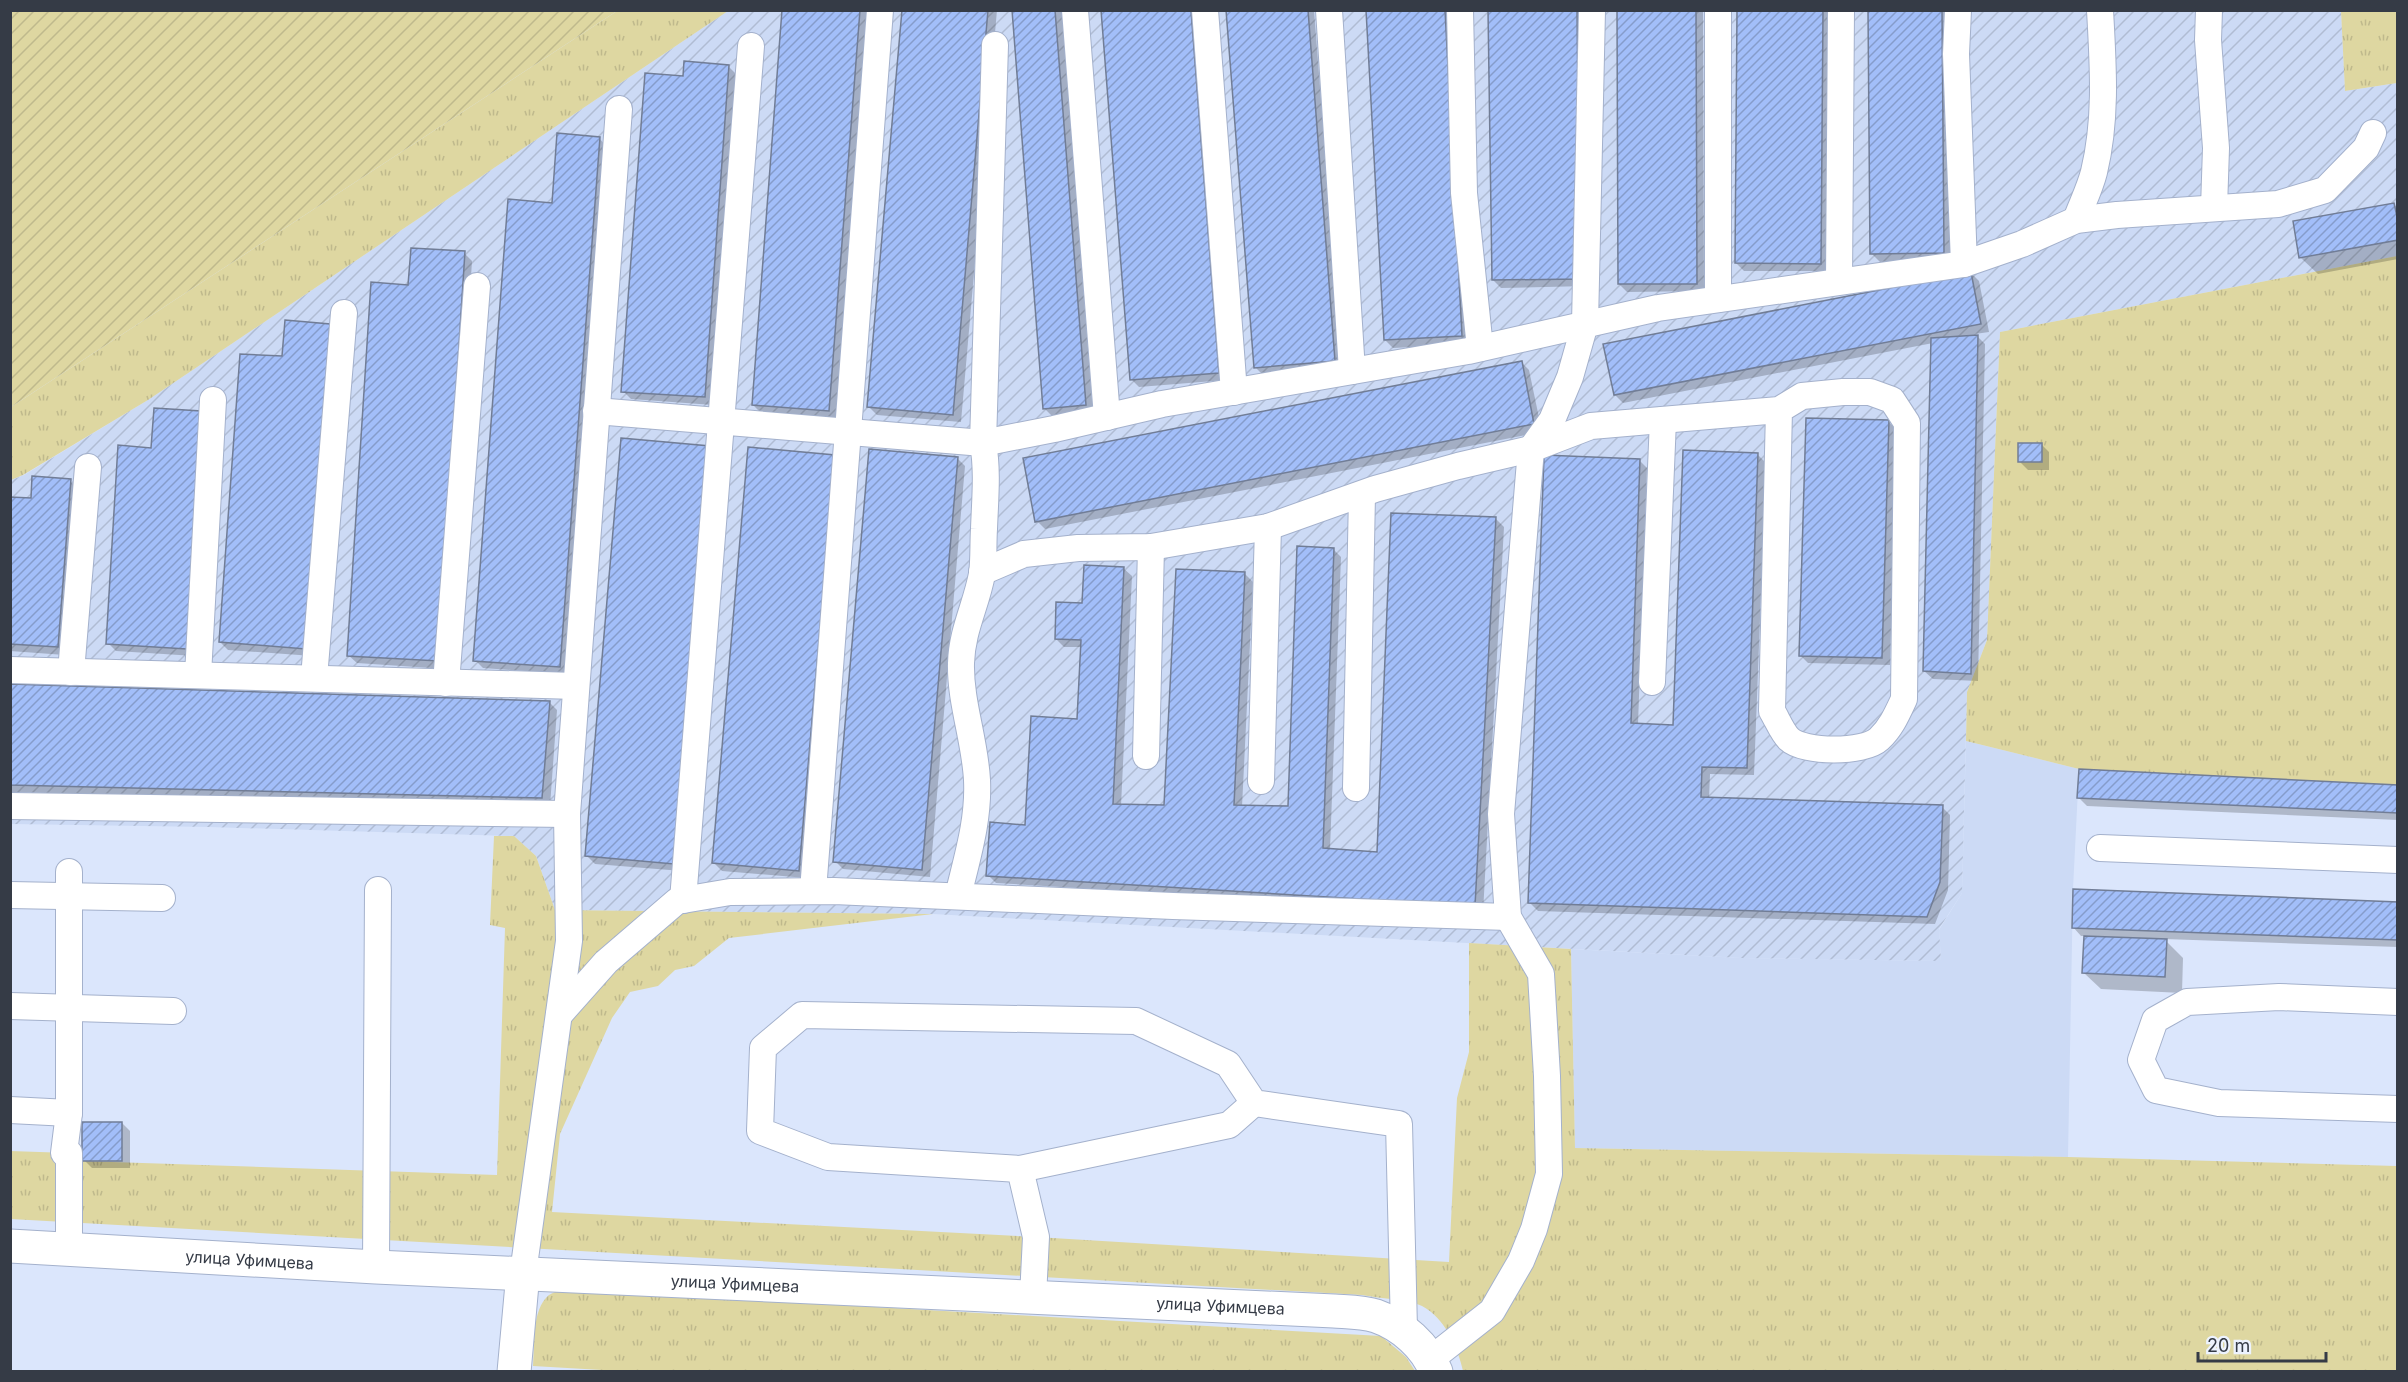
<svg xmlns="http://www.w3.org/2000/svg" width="2408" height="1382" font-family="Inter,sans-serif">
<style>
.built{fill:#ccdaf5}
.industrial{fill:url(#industrial-furrows)}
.grass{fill:url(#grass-tufts)}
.park{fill:#ded7a1}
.garden{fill:url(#garden-furrows)}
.shadow{fill:#0003}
.building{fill:url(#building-hatch);stroke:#717d96;stroke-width:1.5}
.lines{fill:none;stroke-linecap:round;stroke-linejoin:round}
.lane-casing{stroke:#a4b1cc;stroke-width:28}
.street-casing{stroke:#a4b1cc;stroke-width:35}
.lane{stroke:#fff;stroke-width:26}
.street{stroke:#fff;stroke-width:33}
.labels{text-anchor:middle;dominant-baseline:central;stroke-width:5;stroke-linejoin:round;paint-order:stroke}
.street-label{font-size:16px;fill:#353b46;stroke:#edf3fe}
</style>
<defs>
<pattern id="industrial-furrows" width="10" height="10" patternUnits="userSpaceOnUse" patternTransform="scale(1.5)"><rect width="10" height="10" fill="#ccdaf5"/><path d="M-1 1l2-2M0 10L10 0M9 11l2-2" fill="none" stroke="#b0bcd3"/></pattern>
<pattern id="grass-tufts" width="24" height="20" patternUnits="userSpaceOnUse" patternTransform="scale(1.5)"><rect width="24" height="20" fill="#ded7a1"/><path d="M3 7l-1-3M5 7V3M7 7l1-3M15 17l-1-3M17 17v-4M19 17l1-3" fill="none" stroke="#bfb98c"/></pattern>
<pattern id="garden-furrows" width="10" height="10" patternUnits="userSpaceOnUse" patternTransform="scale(1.5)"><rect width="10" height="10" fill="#ded7a1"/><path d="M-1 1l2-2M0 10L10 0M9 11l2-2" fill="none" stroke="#bfb98c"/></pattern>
<pattern id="building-hatch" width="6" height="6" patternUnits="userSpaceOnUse" patternTransform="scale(1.5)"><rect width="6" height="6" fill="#a2bef9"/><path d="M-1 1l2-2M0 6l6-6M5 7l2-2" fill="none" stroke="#859ccb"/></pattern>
</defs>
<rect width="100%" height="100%" fill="#dbe6fc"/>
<polygon class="built" points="1966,741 2079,769 2073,889 2068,1157 1575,1148 1571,949 1741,958 1941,961 1939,930 1962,893"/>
<polygon class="industrial" points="2341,10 2345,91 2397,83 2397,256 2000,332 1987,640 1967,692 1962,893 1939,929 1941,961 1741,958 933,914 555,910 536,856 514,836 209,827 11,824 11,480 24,475 148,400 728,11"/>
<g class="grass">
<polygon points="617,11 728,11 148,400 23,475 11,480 11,407"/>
<polygon points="2341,11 2397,11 2397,83 2345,91"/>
<polygon points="2397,256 2397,785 2079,769 1966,741 1967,692 1987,640 2000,332"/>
<path d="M494,836h20l22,20 19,54 378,4 -204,24 -35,28 -19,4 -17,16 -28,6 -18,26 -52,116 -8,78 484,25 413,25 8,-164 12,-46v-109l102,6 4,199 493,9 329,9v205h-934c-5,-23 -18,-53 -41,-65 -11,-6 -46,-8 -60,-11l-1351,-76 -1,-68 59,2 13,8 415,14 8,-247 -15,-3z"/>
<path d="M562,1289l819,47 25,21 9,14 -779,1 -103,-6c2,-21 -2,-56 16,-71 3,-2 9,-4 13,-6z"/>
</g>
<polygon class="park" points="1558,1364 1662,1371 1544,1371"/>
<polygon class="garden" points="11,10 617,10 617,11 11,407"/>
<g class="shadow">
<polygon points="783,10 868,10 836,418 761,413 753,405"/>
<polygon points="903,10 997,10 961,422 877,415 869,407"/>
<polygon points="1013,10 1062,10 1093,413 1052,416 1044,408"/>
<polygon points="1103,10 1198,10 1226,380 1139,387 1131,379"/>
<polygon points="1227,10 1314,10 1342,369 1263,375 1255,367"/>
<polygon points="1368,10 1452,10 1470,344 1393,348 1385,340"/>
<polygon points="1490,10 1584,10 1588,286 1501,288 1493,280"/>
<polygon points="1618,10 1703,10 1704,291 1627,292 1619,284"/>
<polygon points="1738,10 1830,10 1828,271 1744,271 1736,263"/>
<polygon points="1870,10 1950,10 1951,261 1880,262 1872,254"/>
<polygon points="728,66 737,75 713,405 631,399 623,391 684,78"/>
<polygon points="599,138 607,147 568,674 483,668 475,660 553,204"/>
<polygon points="2393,204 2398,208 2398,259 2318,274 2301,258"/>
<polygon points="464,253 472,261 446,669 357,663 348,655 410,287"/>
<polygon points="1971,273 1979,281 1989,332 1975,334 1985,344 1978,681 1933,679 1924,671 1933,343 1623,403 1615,395"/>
<polygon points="329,325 337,334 313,656 228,650 220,642 284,358"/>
<polygon points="1521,362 1529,370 1542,432 1045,529 1037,521"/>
<polygon points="1888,421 1897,430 1890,665 1808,663 1800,655"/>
<polygon points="2041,444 2049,452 2049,470 2028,470 2020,462"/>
<polygon points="152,449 195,656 116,651 108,643"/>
<polygon points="1758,455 1766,463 1754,775 1710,774 1709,799 1942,807 1950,815 1948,890 1935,924 1538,911 1530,903 1639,460 1647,468 1638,725 1675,726"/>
<polygon points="718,456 682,871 595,864 587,856"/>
<polygon points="957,458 965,466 930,877 843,869 835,861"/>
<polygon points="842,464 806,878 722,871 714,863"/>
<polygon points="70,481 78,489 65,655 10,651 10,498 32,500"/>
<polygon points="1496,519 1504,527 1483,913 996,883 988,875 1026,827 1078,721 1082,647 1064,647 1056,639 1084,604 1123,568 1132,576 1121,806 1166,806 1245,574 1253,582 1242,807 1289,808 1333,549 1341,557 1330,850 1379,854"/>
<polygon points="10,685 549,702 557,710 550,806 10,792"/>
<polygon points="2398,785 2398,820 2087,806 2079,798"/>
<polygon points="2398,903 2398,947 2164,939 2183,958 2182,993 2101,989 2084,973 2086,936 2081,936 2073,927"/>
<polygon points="122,1123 130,1131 130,1168 92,1168 84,1160"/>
</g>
<g class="building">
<polygon points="782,10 860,10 829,411 752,405"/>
<polygon points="902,10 988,10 953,415 867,407"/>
<polygon points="1012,10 1055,10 1086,405 1043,409"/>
<polygon points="1101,10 1191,10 1219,373 1130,380"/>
<polygon points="1226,10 1308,10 1335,361 1254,368"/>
<polygon points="1366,10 1445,10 1462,336 1384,340"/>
<polygon points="1488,10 1577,10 1580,279 1492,280"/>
<polygon points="1617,10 1696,10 1697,284 1618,284"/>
<polygon points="1737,10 1823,10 1821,264 1735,263"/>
<polygon points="1868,10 1942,10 1944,253 1870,254"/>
<polygon points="684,61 729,65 705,397 621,392 645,73 683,76"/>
<polygon points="557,133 600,137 560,667 473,661 508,199 552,203"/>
<polygon points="2394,203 2398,221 2398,240 2299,258 2293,221"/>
<polygon points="411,248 465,251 439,661 347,656 371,282 408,285"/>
<polygon points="1971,272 1981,324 1614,395 1603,344"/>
<polygon points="285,320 330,324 306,649 219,642 240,354 282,356"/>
<polygon points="1978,335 1971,674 1923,671 1931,338"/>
<polygon points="1522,361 1534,424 1035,522 1023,458"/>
<polygon points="154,408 201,411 187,649 106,644 118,445 151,448"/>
<polygon points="1806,418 1889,420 1882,658 1799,656"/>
<polygon points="621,438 710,446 674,864 585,856"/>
<rect x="2018" y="443" width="24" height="19"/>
<polygon points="748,447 835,455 799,871 712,863"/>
<polygon points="869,449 958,457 922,870 833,862"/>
<polygon points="1683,450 1758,453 1747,768 1702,767 1701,797 1943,805 1940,882 1927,917 1528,903 1544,455 1640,459 1631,723 1673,725"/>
<polygon points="32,476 71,479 58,647 10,644 10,497 31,498"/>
<polygon points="1391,513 1496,517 1475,906 986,876 990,822 1025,825 1031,716 1077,719 1081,640 1055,639 1056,602 1082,603 1084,565 1124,567 1113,804 1164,805 1176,569 1245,572 1234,805 1288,806 1297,546 1334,548 1323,848 1377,852"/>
<polygon points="10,684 550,701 542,798 10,785"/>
<polygon points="2079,769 2398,785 2398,813 2077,798"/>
<polygon points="2073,889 2398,902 2398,940 2072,928"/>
<polygon points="2084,936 2167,939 2165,977 2082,973"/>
<rect x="82" y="1122" width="40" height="39"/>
</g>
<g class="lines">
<defs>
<g id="lane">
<polyline points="1075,10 1107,417"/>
<polyline points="1205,10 1234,392"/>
<polyline points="1329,10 1352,371"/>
<polyline points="1460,10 1464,193 1480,348"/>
<polyline points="1718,10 1718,299"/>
<polyline points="1958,10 1956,54 1964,264"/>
<polyline points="2209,10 2208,40 2216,148 2214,208"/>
<path d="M2076,220c6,-16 14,-32 18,-48 13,-54 9,-107 6,-162"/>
<polyline points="1839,281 1841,10"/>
<polyline points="596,411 983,443 1054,429 1162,404 1468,351 1658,308 1964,264 2022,244 2076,220 2117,215 2278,204 2325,190 2366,148 2373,133"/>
<path d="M982,572l42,-18 54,-6 73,-1 117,-20 107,-38 83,-23 73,-17 60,-23 188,-16 23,-14 41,-4h27l22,8 15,23 -3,276c-7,15 -13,29 -25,40 -15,14 -75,14 -90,0 -7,-7 -12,-20 -17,-28l7,-301"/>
<polyline points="10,670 576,686"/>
<polyline points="71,672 88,467"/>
<polyline points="198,675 213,400"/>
<polyline points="314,678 344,313"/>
<polyline points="1652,682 1663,420"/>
<polyline points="446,683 477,286"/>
<polyline points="1146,756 1151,547"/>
<polyline points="1261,781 1268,527"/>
<polyline points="1356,788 1362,495"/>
<polyline points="10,806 567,814"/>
<polyline points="2100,848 2398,860"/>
<polyline points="69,872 69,1113 64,1153 69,1153 69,1249"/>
<polyline points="813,891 880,10"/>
<polyline points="10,895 162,898"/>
<path d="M958,896c9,-38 21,-76 19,-116 -2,-40 -17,-78 -16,-117 1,-33 15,-57 21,-89 2,-14 1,-30 2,-45 1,-29 4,-58 -1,-86l12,-398"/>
<polyline points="683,900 751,46"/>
<polyline points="2398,1002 2279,997 2187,1002 2155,1020 2141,1060 2156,1090 2219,1103 2398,1109"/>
<polyline points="10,1006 173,1011"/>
<polyline points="559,1015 606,962 677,901 730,892 834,891 1173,906 1508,917"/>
<polyline points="10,1110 69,1113"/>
<polyline points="1020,1169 1229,1125 1254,1103"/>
<polyline points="376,1267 378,890"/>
<polyline points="523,1273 569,941 567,814 619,109"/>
<polyline points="1033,1297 1036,1237 1020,1169 828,1157 760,1131 763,1048 802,1015 1136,1021 1228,1064 1254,1103 1399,1124 1404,1329"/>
<polyline points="1431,1359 1492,1311 1521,1261 1534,1229 1549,1174 1547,1076 1541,974 1508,917 1501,814 1531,449 1552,420 1570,377 1585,324 1592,10"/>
</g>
<g id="street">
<path id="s1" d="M10,1246l366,21 958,44c13,1 29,1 42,5 26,9 50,30 60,56"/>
<polyline points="514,1372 523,1273"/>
</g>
</defs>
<use href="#lane" class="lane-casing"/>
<use href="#street" class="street-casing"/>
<use href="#lane" class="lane"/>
<use href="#street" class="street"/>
</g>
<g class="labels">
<g class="street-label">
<text stroke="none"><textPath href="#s1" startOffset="240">улица Уфимцева</textPath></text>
<text stroke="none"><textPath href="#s1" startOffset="726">улица Уфимцева</textPath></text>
<text stroke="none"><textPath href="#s1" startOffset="1212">улица Уфимцева</textPath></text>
</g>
</g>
<rect width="2408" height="1382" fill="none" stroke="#353b46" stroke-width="24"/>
<path d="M2198 1352v9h128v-9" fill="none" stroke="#353b46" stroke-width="3"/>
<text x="2207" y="1352" font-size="18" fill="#353b46" stroke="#edf3fe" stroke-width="4.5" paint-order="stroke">20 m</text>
</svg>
